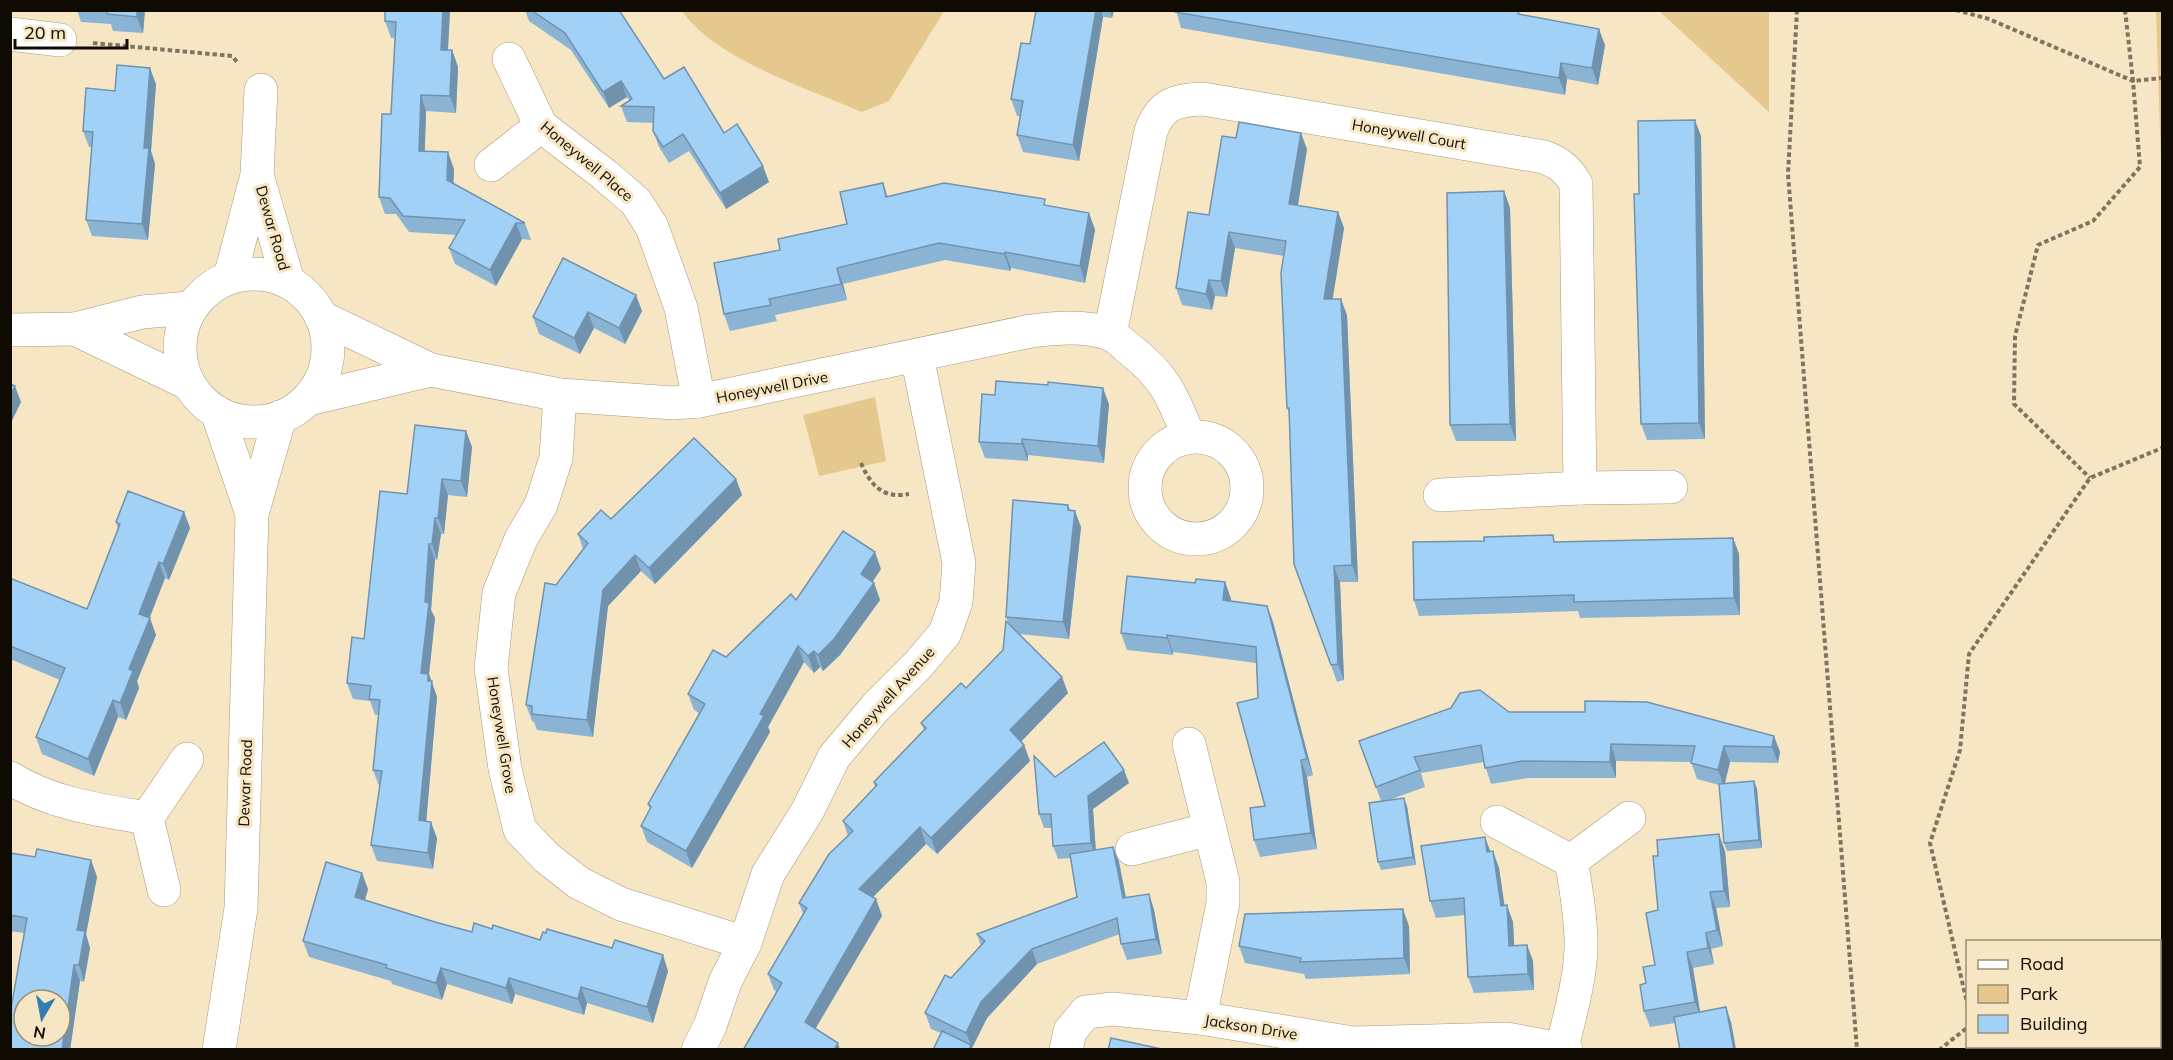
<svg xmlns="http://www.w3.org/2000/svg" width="2173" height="1060" font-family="Mulish,sans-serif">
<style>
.green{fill:#e4c88d}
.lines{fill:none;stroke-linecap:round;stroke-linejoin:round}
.street-casing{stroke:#a8997a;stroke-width:34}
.secondary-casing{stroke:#a8997a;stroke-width:34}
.path{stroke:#7e745f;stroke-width:4;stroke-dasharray:4.5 3;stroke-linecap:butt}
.street{stroke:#fff;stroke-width:33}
.secondary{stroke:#fff;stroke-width:33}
.wall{fill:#8bb4d4}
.shaded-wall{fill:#7192ad}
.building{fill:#a2d1f7;stroke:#7192ad;stroke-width:1.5;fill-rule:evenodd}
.labels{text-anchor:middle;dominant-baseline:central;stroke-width:6;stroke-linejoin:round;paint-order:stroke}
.street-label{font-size:15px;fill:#100b02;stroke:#f6e6c4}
</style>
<rect width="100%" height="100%" fill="#f6e6c4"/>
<g class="green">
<path d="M682,11h262l-55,90 -27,11c-54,-23 -147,-53 -180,-101z"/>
<polygon points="1659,11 1769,11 1769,112"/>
<polygon points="2156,11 2162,11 2162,192"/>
<polygon points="875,397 886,461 819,476 803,415"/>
</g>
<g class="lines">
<defs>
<g id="street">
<polyline points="10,34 60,40"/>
<polyline points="509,59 541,126 605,175 636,202 652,227 681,308 699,401"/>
<polyline points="491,165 541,126"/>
<path d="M321,317l110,53 129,25 113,8 26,-2 332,-70c24,-3 55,-6 78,3 7,2 13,9 19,14 37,28 44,47 61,89"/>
<polyline points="10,330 75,329"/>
<path d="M1110,334l41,-203c10,-27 24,-31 52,-32l341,58c16,6 24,13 32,27l4,304"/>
<polyline points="187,383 75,329 142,312 190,308"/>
<polyline points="560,395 556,458 541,505 521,539 499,593 491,668 505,769 520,830 547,858 579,883 621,904 745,943"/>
<polyline points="309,399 431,370"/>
<circle cx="1196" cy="488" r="51"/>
<polyline points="1440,495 1580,488 1671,487"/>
<polyline points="1189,744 1223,882 1223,903 1200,1018"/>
<path d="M10,778c42,26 89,32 137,40"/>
<path d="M1497,822l74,39c5,26 9,51 10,78 1,36 -11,74 -19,110"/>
<polyline points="1132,849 1210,829"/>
<polyline points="1571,861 1629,818"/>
<polyline points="164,890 147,818 187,759"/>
<polyline points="698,1050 710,1026 725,982 745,943 768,874 808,810 834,757 875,708 918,665 945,633 956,602 959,563 917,356"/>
<polyline points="1066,1050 1070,1031 1086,1012 1113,1009 1200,1018 1353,1043 1507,1039 1566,1050"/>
</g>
<g id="secondary">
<polyline points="257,175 288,281"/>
<circle cx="254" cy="348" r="74"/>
<polyline points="230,277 257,175 261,90"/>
<polyline points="217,412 252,514"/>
<polyline points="219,1050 241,908 252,514 280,417"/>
</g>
</defs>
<use href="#street" class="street-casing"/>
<use href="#secondary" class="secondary-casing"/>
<g class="path">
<polyline points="1797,10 1788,174 1857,1050"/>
<polyline points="1956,10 1989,19 2133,81 2140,167 2093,221 2038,245 2015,336 2014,404 2090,478"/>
<polyline points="2125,10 2133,81 2162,78"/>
<polyline points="93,43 232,56 238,63"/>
<path d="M861,463c10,23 22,36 48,31"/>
<polyline points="1968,1007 1930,843 1960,750 1969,654 2090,478 2162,448"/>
<polyline points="1939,1050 1968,1027"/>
</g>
<use href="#street" class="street"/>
<use href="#secondary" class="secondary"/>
</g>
<g class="wall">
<polygon points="77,10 145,10 143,33 113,31 111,24 81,22"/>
<polygon points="385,10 450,10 448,50 452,50 458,67 456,113 426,111 425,151 454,169 453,184 525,223 531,240 522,239 496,286 455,264 449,248 456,235 409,232 396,214 385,214 379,197 391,114 395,38 391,38 385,21"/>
<polygon points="525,10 619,10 664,79 724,133 769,182 726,209 689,151 669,163 659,147 653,131 653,123 627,122 621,106 629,100 627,97 609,108 571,50 529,21"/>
<polygon points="1036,10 1114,10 1112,18 1103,17 1079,161 1023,152 1017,135 1020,116 1017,116 1011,99 1030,44"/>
<polygon points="1176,10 1519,10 1520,15 1605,45 1598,85 1567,79 1565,95 1181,28"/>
<polygon points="156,84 151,151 155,164 148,240 92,236 86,220 92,147 89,147 83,131 115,91"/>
<polygon points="1701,136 1705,439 1647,440 1641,424 1639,194"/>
<polygon points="1307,149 1298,206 1338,212 1344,228 1332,299 1347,315 1358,582 1340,582 1344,680 1337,682 1294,564 1289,414 1287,408 1284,256 1235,248 1227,297 1215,296 1212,310 1182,305 1176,288 1209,215"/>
<polygon points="883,183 888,197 1047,206 1089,213 1095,230 1085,283 1011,268 1010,271 945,260 843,284 847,300 775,315 777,321 730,331 724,314 780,250 847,224"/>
<polygon points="1504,191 1510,208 1516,441 1456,441 1450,425"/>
<polygon points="563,258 642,311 625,344 594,328 580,354 539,334 533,317"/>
<polygon points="1109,404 1104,463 1028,455 1028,461 985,458 979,442"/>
<polygon points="466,431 472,447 467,497 448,495 444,534 441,534 437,560 435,559 431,610 435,618 429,674 437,697 426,821 437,838 433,869 377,861 371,845 380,786 379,786 373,770 379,715 375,715 370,701 353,699 347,683 364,639 407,494"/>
<polygon points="736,479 742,495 655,584 641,571 608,606 593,737 537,730 534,722 532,721 526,705 556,585 583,549 578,534 611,519"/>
<polygon points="1070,510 1081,527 1069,639 1019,634 1068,693 1021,741 1024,745 1030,761 937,854 926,844 873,897 876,899 882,916 743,1050 777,992 774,990 768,974 803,914 799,903 848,836 843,821 875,787 874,782 924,730 921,723 966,688 1003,650 1009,624 1006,617"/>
<polygon points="184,512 190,528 169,580 165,578 149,618 156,635 137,681 139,688 126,720 118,717 94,776 42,754 36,737 60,680 10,659 10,578 87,609 118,529 116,522"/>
<polygon points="1733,538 1739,554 1740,615 1580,618 1578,611 1419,616 1414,600 1556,542"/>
<polygon points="881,569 872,582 874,583 880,600 840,655 823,671 820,667 814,673 804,662 768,727 770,732 692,868 647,842 641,826 650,809 648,804 699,713 694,710 688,694 726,657 796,600"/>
<polygon points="1225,582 1231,599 1231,601 1267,606 1273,622 1313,775 1307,777 1317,849 1260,857 1254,840 1265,806 1256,663 1173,652 1173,655 1127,650 1121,633 1195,583"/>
<polygon points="1509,712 1774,736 1780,752 1778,763 1730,762 1724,784 1754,781 1757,789 1762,848 1727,851 1724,843 1719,785 1697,779 1691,762 1616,761 1616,778 1528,778 1491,784 1484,762 1421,773 1425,787 1389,800 1407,806 1416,865 1381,870 1378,862 1381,801 1359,741"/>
<polygon points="1055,777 1129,783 1093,809 1096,850 1113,847 1119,862 1126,898 1149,894 1154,910 1162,954 1127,960 1121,944 1120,934 1037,964 987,1018 972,1048 972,1050 933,1050 941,1033 931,1029 925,1013 951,978 981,946 977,934 1077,897 1070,858 1058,859 1053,846 1052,828 1044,828 1039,814"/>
<polygon points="1725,851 1730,907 1716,908 1723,946 1711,949 1714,964 1693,968 1700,1012 1731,1022 1736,1050 1680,1050 1675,1023 1650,1027 1644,1011 1646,983 1655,965 1658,910"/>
<polygon points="1490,852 1499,868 1504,905 1513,922 1514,945 1527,945 1533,961 1534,990 1474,993 1468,977 1465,915 1436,918 1430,901"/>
<polygon points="10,853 35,857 91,860 97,877 86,934 90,948 84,982 80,981 70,1050 10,1050 24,933 10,931"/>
<polygon points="368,889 365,900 435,922 472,932 492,929 668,971 653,1023 587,1003 584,1015 515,994 512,1004 447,984 442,1000 392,984 391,981 309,957 303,941"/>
<polygon points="1409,926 1410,974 1306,979 1304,974 1245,963 1239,946"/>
</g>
<g class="shaded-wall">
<polygon points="137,10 145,10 143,33 137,17"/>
<polygon points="443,10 450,10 447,66 441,50"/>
<polygon points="1096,10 1101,10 1103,17 1079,161 1073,145"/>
<polygon points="1110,10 1114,10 1112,18"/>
<polygon points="1599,29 1605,45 1598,85 1592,68"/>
<polygon points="452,50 458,67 456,113 450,96"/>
<polygon points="1561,63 1567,79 1565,95 1559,78"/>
<polygon points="150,68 156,84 151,151 155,164 148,240 142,224 144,148"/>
<polygon points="621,81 627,97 609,108 603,92"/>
<polygon points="421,95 426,111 424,167 419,151"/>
<polygon points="1695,120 1701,136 1705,439 1699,423"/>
<polygon points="1301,133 1307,149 1295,221 1289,204"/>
<polygon points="448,152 454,169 453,197 447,180"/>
<polygon points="763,166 769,182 726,209 720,193"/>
<polygon points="1504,191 1510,208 1516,441 1510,424"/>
<polygon points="1338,212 1344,228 1330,316 1324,299"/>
<polygon points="1089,213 1095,230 1085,283 1080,266"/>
<polygon points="516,223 522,239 496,286 490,270"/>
<polygon points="1229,232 1235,248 1227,297 1221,281"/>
<polygon points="1005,252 1011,268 1010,271 1004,254"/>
<polygon points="837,268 843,284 847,300 841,284"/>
<polygon points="1209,280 1215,296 1212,310 1206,294"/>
<polygon points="636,295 642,311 625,344 619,328"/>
<polygon points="1341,299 1347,315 1358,582 1352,565"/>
<polygon points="588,312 594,328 580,354 574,338"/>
<polygon points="15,386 21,402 10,425 10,395"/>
<polygon points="1103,388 1109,404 1104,463 1098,446"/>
<polygon points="466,431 472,447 467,497 461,481"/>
<polygon points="1022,439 1028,455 1028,461 1022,444"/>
<polygon points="442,479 448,495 444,534 438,518"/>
<polygon points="736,479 742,495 655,584 649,568"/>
<polygon points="1068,505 1074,520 1075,511 1081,527 1069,639 1063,622"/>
<polygon points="184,512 190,528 169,580 163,564"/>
<polygon points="435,518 441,534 437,560 432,544"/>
<polygon points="1733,538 1739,554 1740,615 1734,598"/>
<polygon points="429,544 435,559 431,610 435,618 429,674 437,697 425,836 419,820 421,673"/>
<polygon points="875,552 881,569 867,590 861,574"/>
<polygon points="635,555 641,571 608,606 593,737 587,720 603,590"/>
<polygon points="159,562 165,578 145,630 139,614"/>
<polygon points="1334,566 1340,582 1344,680 1338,664"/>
<polygon points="1225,582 1231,599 1228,616 1223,600"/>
<polygon points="874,583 880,600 840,655 823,671 818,655"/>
<polygon points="1267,606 1273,622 1313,775 1307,759"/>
<polygon points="150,618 156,635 137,681 139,688 126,720 120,703 129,669"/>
<polygon points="1167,635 1173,652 1173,655 1167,638"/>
<polygon points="798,646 804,662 768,727 770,732 692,868 686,851 760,714"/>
<polygon points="814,651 820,667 814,673 808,656"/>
<polygon points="1062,677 1068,693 1016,747 1010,730"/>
<polygon points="113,700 118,717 94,776 88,759"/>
<polygon points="1774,736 1780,752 1778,763 1772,747"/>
<polygon points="1611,744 1616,761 1616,778 1610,762"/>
<polygon points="1024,745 1030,761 937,854 931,838"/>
<polygon points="1724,746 1730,762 1724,787 1718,770"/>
<polygon points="1301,760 1307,777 1317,849 1311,833"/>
<polygon points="1124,770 1129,783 1093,809 1096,857 1091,843 1088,796"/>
<polygon points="1754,781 1757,789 1762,848 1759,840"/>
<polygon points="1404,798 1407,806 1416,865 1413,857"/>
<polygon points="431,822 437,838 433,869 428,853"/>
<polygon points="920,827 926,844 865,905 859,889"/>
<polygon points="1719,834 1725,851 1730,907 1724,891"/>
<polygon points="1485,837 1491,853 1487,852"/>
<polygon points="1113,847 1119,862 1129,914 1123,898"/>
<polygon points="1493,851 1499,868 1507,922 1501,906"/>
<polygon points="91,860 97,877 86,934 90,948 84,982 79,965 77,930"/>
<polygon points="362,873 368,889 361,913 355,897"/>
<polygon points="1710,892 1716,908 1723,946 1717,930"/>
<polygon points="1149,894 1154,910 1162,954 1156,939"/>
<polygon points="876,899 882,916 810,1038 805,1022"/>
<polygon points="1507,905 1513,922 1515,962 1509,946"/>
<polygon points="1403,909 1409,926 1410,974 1404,958"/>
<polygon points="1706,933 1711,949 1714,964 1708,948"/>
<polygon points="1527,945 1533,961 1534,990 1528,974"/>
<polygon points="1032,949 1037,964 987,1018 972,1048 972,1050 969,1050 971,1045 966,1033 981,1002"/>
<polygon points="1687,952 1693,968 1701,1018 1695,1002"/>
<polygon points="663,955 668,971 653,1023 647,1007"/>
<polygon points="74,965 80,981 70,1050 62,1050"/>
<polygon points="441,968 447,984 442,1000 436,983"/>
<polygon points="509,978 515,994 512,1004 506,988"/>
<polygon points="581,987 587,1003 584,1015 578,999"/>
<polygon points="1726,1007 1731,1022 1736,1050 1734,1050"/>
<polygon points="838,1043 840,1050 834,1050"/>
</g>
<g class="building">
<polygon points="108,10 137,10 137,17 107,14"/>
<polygon points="385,10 443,10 441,50 452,50 450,96 421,95 419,151 448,152 447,180 525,223 516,223 490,270 449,248 465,220 403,216 390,198 379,197 382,114 391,114 396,22 385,21"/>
<polygon points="531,10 619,10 664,79 684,67 724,133 737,124 763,166 720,193 683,134 663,147 653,131 654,107 621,106 632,99 621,81 603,92 565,33"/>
<polygon points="1036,10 1096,10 1073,145 1017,135 1023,101 1011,99 1021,43 1030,44"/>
<polygon points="1176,10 1518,10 1518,14 1599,29 1592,68 1561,63 1559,78 1175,12"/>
<polygon points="117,65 150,68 144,148 149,148 142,224 86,220 93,132 83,131 86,88 115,91"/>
<polygon points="1695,120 1699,423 1641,424 1634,194 1639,194 1638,121"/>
<polygon points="1239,122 1301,133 1289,204 1338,212 1324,299 1341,299 1352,565 1334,566 1338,664 1331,665 1294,564 1289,408 1287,408 1281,273 1286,241 1229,232 1221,281 1209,280 1206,294 1176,288 1188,212 1209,215 1222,136 1236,138"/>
<polygon points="883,183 886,197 944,183 1045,199 1044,205 1089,213 1080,266 1005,252 1004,254 939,243 837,268 841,284 769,299 771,305 724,314 714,263 780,250 778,239 847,224 840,192"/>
<polygon points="1504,191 1510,424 1450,425 1447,193"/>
<polygon points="563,258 636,295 619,328 588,312 574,338 533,317"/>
<polygon points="996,381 1048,385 1048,382 1103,388 1098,446 1022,439 1022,444 979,442 982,394 995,395"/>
<polygon points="10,384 15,386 10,395"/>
<polygon points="415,425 466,431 461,481 442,479 438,518 435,518 432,544 429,544 425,602 429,603 421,673 428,674 428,681 432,681 419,820 431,822 428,853 371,845 382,771 373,770 380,700 369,699 371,686 347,683 352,637 364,639 380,491 407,494"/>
<polygon points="694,438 736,479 649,568 635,555 603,590 587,720 532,714 532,706 526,705 545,583 556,585 588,543 578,534 601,510 611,519"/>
<polygon points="128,491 184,512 163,564 159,562 139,614 150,618 129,669 133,671 120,703 113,700 88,759 36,737 65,668 10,646 10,578 87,609 120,524 116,522"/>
<polygon points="1013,500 1068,505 1068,510 1075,511 1063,622 1006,617"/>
<polygon points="843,531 875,552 861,574 874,583 834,639 818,655 814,651 808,656 798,646 760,714 764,716 686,851 641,826 651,807 648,804 705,704 688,694 713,650 726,657 791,594 796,600"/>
<polygon points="1553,535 1554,542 1733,538 1734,598 1574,602 1574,595 1414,600 1413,542 1484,541 1484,537"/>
<polygon points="1127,576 1195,583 1196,579 1225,582 1223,600 1267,606 1307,759 1301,760 1311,833 1254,840 1250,808 1265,806 1237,703 1258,698 1256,647 1167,635 1167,638 1121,633"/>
<polygon points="1006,621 1062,677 1010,730 1024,745 931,838 920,827 859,889 876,899 805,1022 838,1043 834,1050 743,1050 782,983 768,974 807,908 799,903 829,854 853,831 843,821 877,785 874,782 926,728 921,723 961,683 966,688 1003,650"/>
<polygon points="1480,690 1509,712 1585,712 1585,701 1647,702 1774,736 1772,747 1724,746 1718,770 1691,763 1695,746 1611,744 1610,762 1522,761 1485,768 1481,745 1414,757 1420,770 1376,787 1359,741 1451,708 1460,693"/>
<polygon points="1104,742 1124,770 1088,796 1091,843 1053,846 1051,814 1039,814 1034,756 1055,777"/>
<polygon points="1754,781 1759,840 1724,843 1719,784"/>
<polygon points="1404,798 1413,857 1378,862 1369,803"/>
<polygon points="1719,834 1724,891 1710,892 1717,930 1706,933 1708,948 1687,952 1695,1002 1644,1011 1640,985 1646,983 1643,967 1655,965 1646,913 1658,910 1653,856 1658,856 1657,840"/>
<polygon points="1485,837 1487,852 1493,851 1501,906 1507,905 1509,946 1527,945 1528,974 1468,977 1464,898 1430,901 1421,846"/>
<polygon points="1113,847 1123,898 1149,894 1156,939 1121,944 1117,918 1032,949 981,1002 966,1033 925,1013 945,975 951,978 985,941 977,934 1077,897 1070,854"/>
<path d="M37,849l54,11 -14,70 8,1 -6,34h-5l-12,85h-52v-36l17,-96 -17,-3v-62l25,4zM24,1000h36v36h-36z"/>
<polygon points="326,862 362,873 355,897 435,922 472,932 474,923 492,929 493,925 540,940 543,932 546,933 547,929 612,948 615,940 663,955 647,1007 581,987 578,999 509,978 506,988 441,968 436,983 386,968 387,965 303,941"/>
<polygon points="1403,909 1404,958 1300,962 1301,958 1239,946 1245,914"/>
<polygon points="1726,1007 1734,1050 1680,1050 1674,1017"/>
<polygon points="942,1031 971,1045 969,1050 933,1050"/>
<polygon points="1111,1038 1166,1050 1108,1050"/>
</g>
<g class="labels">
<g class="street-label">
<text transform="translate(1409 134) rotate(10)">Honeywell Court</text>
<text transform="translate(587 161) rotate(40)">Honeywell Place</text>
<text transform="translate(273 228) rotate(74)">Dewar Road</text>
<text transform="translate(772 387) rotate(-11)">Honeywell Drive</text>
<text transform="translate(888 697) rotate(-48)">Honeywell Avenue</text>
<text transform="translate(502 735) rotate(81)">Honeywell Grove</text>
<text transform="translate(245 783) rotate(-88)">Dewar Road</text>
<text transform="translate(1251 1027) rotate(9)">Jackson Drive</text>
</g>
</g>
<rect width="2173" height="1060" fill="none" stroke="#100b02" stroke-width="24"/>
<rect x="1966" y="940" width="195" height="108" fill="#f6e6c4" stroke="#9a8e76" stroke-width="1.5"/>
<rect x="1978" y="960" width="30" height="9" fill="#ffffff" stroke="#9a8e76" stroke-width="1.5"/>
<text x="2020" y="970" font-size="18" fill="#100b02">Road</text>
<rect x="1978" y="985" width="30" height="18" fill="#e4c88d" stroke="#9a8e76" stroke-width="1.5"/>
<text x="2020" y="1000" font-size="18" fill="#100b02">Park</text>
<rect x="1978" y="1015" width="30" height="18" fill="#a2d1f7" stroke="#9a8e76" stroke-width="1.5"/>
<text x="2020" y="1030" font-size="18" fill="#100b02">Building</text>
<g transform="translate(42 1018) rotate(190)"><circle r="28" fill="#f6e6c4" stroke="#9a8e76" stroke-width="1.5"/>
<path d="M0-4.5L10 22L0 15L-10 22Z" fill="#337db0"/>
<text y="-9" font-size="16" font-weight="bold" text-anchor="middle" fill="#100b02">N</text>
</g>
<path d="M15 39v9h112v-9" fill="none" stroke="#100b02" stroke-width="3"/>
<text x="24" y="39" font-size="18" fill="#100b02" stroke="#f6e6c4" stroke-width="4.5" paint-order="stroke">20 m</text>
</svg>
